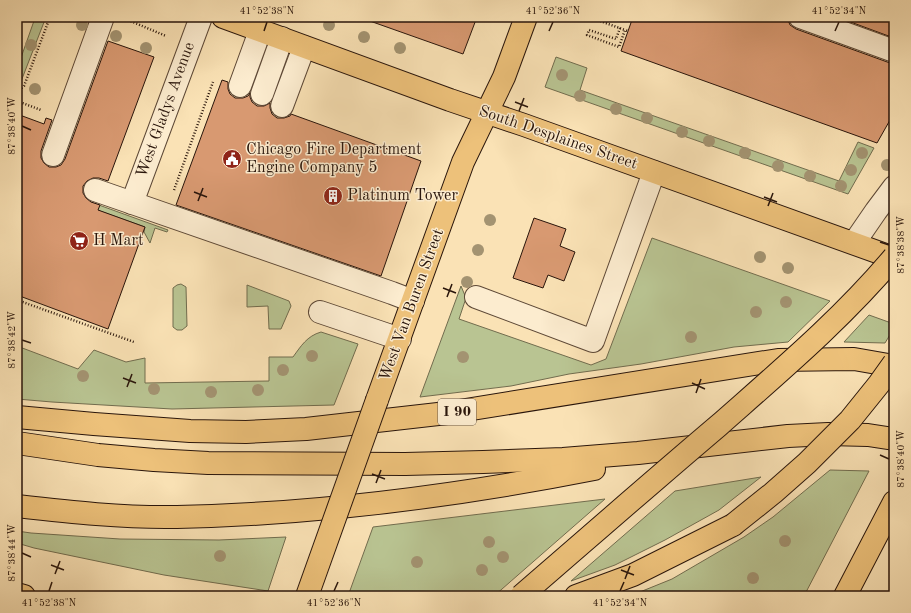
<svg xmlns="http://www.w3.org/2000/svg" width="911" height="613" font-family="'Old Standard TT',serif">
<style>
.green{fill:#b9c492;stroke:#716c4e}
.building{fill:#d89971;stroke:#29150b}
.lines{fill:none;stroke-linecap:round;stroke-linejoin:round}
.minor-casing{stroke:#5d4836;stroke-width:24}
.major-casing{stroke:#29150b;stroke-width:24}
.highway-casing{stroke:#29150b;stroke-width:24}
.path{stroke:#29150b;stroke-width:2.5;stroke-dasharray:1 2;stroke-linecap:butt}
.minor{stroke:#fceccf;stroke-width:22}
.major{stroke:#edc17a;stroke-width:22}
.highway{stroke:#edc17a;stroke-width:22}
.major-bridge-casing{stroke:#29150b;stroke-width:24;stroke-linecap:butt}
.highway-bridge-casing{stroke:#29150b;stroke-width:24;stroke-linecap:butt}
.major-bridge{stroke:#edc17a;stroke-width:22}
.highway-bridge{stroke:#edc17a;stroke-width:22}
.tree{fill:#a39371}
.ticks{fill:none;stroke:#29150b;stroke-width:1.5}
.labels{text-anchor:middle;dominant-baseline:central;stroke-width:3;stroke-linejoin:round;paint-order:stroke}
.shield{fill:#fceccf;stroke:#685646;stroke-width:1}
.shield-label{font-size:15px;font-weight:bold;fill:#29150b}
.street-label{font-size:16px;fill:#29150b;stroke:#fceccf}
.poi-label{font-size:16px;fill:#29150b;stroke:#fceccf;text-anchor:start}
.neatline{fill:none;stroke:#29150b;stroke-width:1.5}
.ticks-label{font-size:10px;text-anchor:middle;fill:#29150b}
</style>
<rect width="100%" height="100%" fill="#fae2b5"/>
<filter id="stains"><feTurbulence type="fractalNoise" baseFrequency=".005" numOctaves="4"/><feColorMatrix values="0 0 0 0 .2 0 0 0 0 .09 0 0 0 0 .02 0 0 0 .5 -.17"/></filter>
<radialGradient id="worn" r=".72"><stop offset=".6" stop-color="#630" stop-opacity="0"/><stop offset="1" stop-color="#630" stop-opacity=".3"/></radialGradient>
<g class="green">
<polygon points="32,17 46,17 20,84 17,86 17,69 35,18"/>
<polygon points="556,57 587,68 580,90 839,181 858,142 874,148 848,194 545,87"/>
<polygon points="85,200 168,230 167,232 155,228 150,243 144,232 145,227 83,205"/>
<polygon points="652,238 830,301 788,342 734,347 641,364 569,374 511,386 420,397 461,286 466,298 459,319 591,365 606,359"/>
<polygon points="181,284 186,287 187,326 182,330 177,330 173,327 173,288 177,285"/>
<polygon points="247,285 289,301 291,306 281,329 269,329 268,306 247,307"/>
<polygon points="869,315 894,324 894,328 885,343 844,342"/>
<path d="M321,332l37,12 -24,61 -162,4 -120,-7 -35,-3v-53l61,23 16,-19 32,12 19,-4v25l124,-2v-24h24c8,-11 14,-21 28,-25z"/>
<polygon points="830,470 869,471 804,596 630,596 672,579 744,537 773,517"/>
<polygon points="761,477 719,510 665,540 615,565 571,581 675,491"/>
<polygon points="605,499 494,596 348,596 373,527"/>
<polygon points="17,531 31,533 120,539 219,540 286,537 268,591 164,575 34,548 17,543"/>
</g>
<g class="building">
<polygon points="367,17 477,17 463,54 367,20"/>
<polygon points="633,17 788,17 788,20 790,25 796,29 890,63 894,63 894,113 877,143 621,51"/>
<polygon points="837,17 894,17 894,38"/>
<polygon points="108,41 154,57 108,181 99,178 93,178 87,181 83,186 83,193 86,198 91,202 100,205 98,210 145,227 108,329 17,295 17,114 44,124 46,118 52,120 41,151 41,158 44,163 49,167 56,167 61,165 65,159"/>
<polygon points="222,80 228,82 228,89 230,94 235,98 243,98 248,96 250,93 250,97 252,102 257,106 264,106 270,103 270,108 272,114 277,118 284,118 290,116 291,114 421,161 381,276 176,205"/>
<polygon points="534,218 566,229 560,246 575,252 564,281 548,275 543,288 513,278"/>
</g>
<g class="lines">
<defs>
<g id="minor">
<polyline points="800,17 894,51"/>
<polyline points="240,86 260,31"/>
<polyline points="262,94 282,38"/>
<polyline points="282,106 304,47"/>
<polyline points="53,155 103,17"/>
<polyline points="95,190 392,293 413,301"/>
<polyline points="132,203 201,17"/>
<polyline points="854,243 876,211 894,187"/>
<polyline points="476,297 593,341 654,172"/>
<polyline points="320,312 400,339"/>
</g>
<g id="major">
<polyline points="223,17 450,100 524,125 894,258"/>
<polyline points="377,400 463,162 504,77 526,17"/>
</g>
<g id="highway">
<polyline points="17,417 94,424 190,431 246,432 306,429 447,413 778,360 854,359 894,366"/>
<polyline points="17,443 98,455 154,460 208,463 405,464 483,462 563,459 638,453 788,436 828,434 868,435 894,439"/>
<path d="M17,506c53,6 106,12 160,11 140,-3 280,-21 417,-48"/>
<polyline points="17,594 24,596"/>
<polyline points="576,596 633,575 733,525"/>
<polyline points="845,596 894,502"/>
</g>
</defs>
<use href="#minor" class="minor-casing"/>
<use href="#major" class="major-casing"/>
<use href="#highway" class="highway-casing"/>
<g class="path">
<polyline points="589,17 625,30"/>
<polyline points="128,20 166,36"/>
<polyline points="620,28 616,39 589,30 587,35 619,47 625,30 628,31"/>
<polyline points="17,92 24,86 50,17"/>
<polyline points="17,101 41,110"/>
<polyline points="174,190 213,82"/>
<polyline points="17,300 134,342"/>
</g>
<use href="#minor" class="minor"/>
<use href="#major" class="major"/>
<use href="#highway" class="highway"/>
<defs>
<polyline id="major-bridge" points="307,596 377,400"/>
<g id="highway-bridge">
<polyline points="733,525 773,493 807,463 850,420 879,384 894,363"/>
<path d="M521,596c66,-57 131,-114 197,-170 61,-54 124,-107 176,-169"/>
</g>
</defs>
<use href="#major-bridge" class="major-bridge-casing"/>
<use href="#highway-bridge" class="highway-bridge-casing"/>
<use href="#major-bridge" class="major-bridge"/>
<use href="#highway-bridge" class="highway-bridge"/>
</g>
<g class="tree">
<circle cx="82" cy="25" r="6"/>
<circle cx="329" cy="25" r="6"/>
<circle cx="116" cy="36" r="6"/>
<circle cx="364" cy="37" r="6"/>
<circle cx="31" cy="45" r="6"/>
<circle cx="146" cy="48" r="6"/>
<circle cx="400" cy="48" r="6"/>
<circle cx="562" cy="75" r="6"/>
<circle cx="35" cy="89" r="6"/>
<circle cx="580" cy="96" r="6"/>
<circle cx="616" cy="109" r="6"/>
<circle cx="647" cy="118" r="6"/>
<circle cx="682" cy="132" r="6"/>
<circle cx="709" cy="141" r="6"/>
<circle cx="745" cy="153" r="6"/>
<circle cx="862" cy="153" r="6"/>
<circle cx="887" cy="165" r="6"/>
<circle cx="778" cy="166" r="6"/>
<circle cx="851" cy="170" r="6"/>
<circle cx="810" cy="176" r="6"/>
<circle cx="841" cy="186" r="6"/>
<circle cx="490" cy="220" r="6"/>
<circle cx="478" cy="250" r="6"/>
<circle cx="760" cy="257" r="6"/>
<circle cx="788" cy="268" r="6"/>
<circle cx="467" cy="282" r="6"/>
<circle cx="786" cy="302" r="6"/>
<circle cx="756" cy="312" r="6"/>
<circle cx="691" cy="337" r="6"/>
<circle cx="312" cy="356" r="6"/>
<circle cx="463" cy="357" r="6"/>
<circle cx="283" cy="370" r="6"/>
<circle cx="83" cy="376" r="6"/>
<circle cx="154" cy="389" r="6"/>
<circle cx="258" cy="390" r="6"/>
<circle cx="211" cy="392" r="6"/>
<circle cx="785" cy="541" r="6"/>
<circle cx="489" cy="542" r="6"/>
<circle cx="220" cy="556" r="6"/>
<circle cx="503" cy="557" r="6"/>
<circle cx="417" cy="562" r="6"/>
<circle cx="482" cy="570" r="6"/>
<circle cx="753" cy="578" r="6"/>
</g>
<path class="ticks" d="M264,31l3,-9M549,31l4,-9M835,31l4,-9M515,102l13,5M519,111l5,-13M22,126l9,4M194,192l13,5M764,197l13,5M198,201l5,-13M768,206l5,-13M880,242l9,3M443,288l13,5M447,297l5,-13M22,340l9,3M123,378l13,5M692,383l13,6M127,387l5,-13M696,393l5,-14M880,455l9,4M372,474l13,5M376,483l5,-13M22,553l9,4M51,565l13,5M621,570l13,5M55,574l5,-13M625,579l5,-13M49,591l3,-9M334,591l4,-9M620,591l4,-9"/>
<defs>
<symbol id="civic-disc" viewBox="-11 -11 22 22"><circle r="9.5" fill="#8f2418" stroke="#fceccf"/><path d="M-.6-6.5H3V-4.5H.6V-3L4-1V1h2V6H-6V1h2V-1L-.6-3ZM-1.2 2.5V6h2.4V2.5Z" fill="#fff"/></symbol>
<symbol id="building-disc" viewBox="-11 -11 22 22"><circle r="9.5" fill="#8f2418" stroke="#fceccf"/><path d="M-4-6H4V6H1V3H-1V6H-4ZM-2.5-4.3h1.7v1.8h-1.7ZM.8-4.3h1.7v1.8H.8ZM-2.5-1h1.7V.8h-1.7ZM.8-1h1.7V.8H.8Z" fill="#fff"/></symbol>
<symbol id="supermarket-disc" viewBox="-11 -11 22 22"><circle r="9.5" fill="#8f2418" stroke="#fceccf"/><path d="M-6-5.5h2.5l.6 2H6L4.5 2H-2.5L-4.4-4H-6ZM-1.5 3.2a1.3 1.3 0 1 0 .1 0ZM3 3.2a1.3 1.3 0 1 0 .1 0Z" fill="#fff"/></symbol>
</defs>
<g fill-rule="evenodd">
<use href="#civic-disc" x="221" y="148" width="22" height="22"/>
<use href="#building-disc" x="322" y="185" width="22" height="22"/>
<use href="#supermarket-disc" x="68" y="230" width="22" height="22"/>
</g>
<g class="labels">
<rect class="shield" x="438" y="399" width="38" height="26" rx="3"/>
<g class="shield-label">
<text x="457" y="412">I 90</text>
</g>
<g class="street-label">
<text transform="translate(166 110) rotate(-70)">West Gladys Avenue</text>
<text transform="translate(558 138) rotate(19)">South Desplaines Street</text>
<text transform="translate(412 305) rotate(-70)">West Van Buren Street</text>
</g>
<g class="poi-label">
<text x="246" y="150">Chicago Fire Department<tspan x="246" dy="18">Engine Company 5</tspan></text>
<text x="347" y="196">Platinum Tower</text>
<text x="93" y="241">H Mart</text>
</g>
</g>
<rect width="911" height="613" fill="none" stroke="#fae2b5" stroke-width="44"/>
<rect x="22" y="22" width="867" height="569" class="neatline"/>
<g class="ticks-label">
<text x="267" y="14">41°52'38"N</text>
<text x="553" y="14">41°52'36"N</text>
<text x="839" y="14">41°52'34"N</text>
<text transform="translate(11 126) rotate(-90)" y="4">87°38'40"W</text>
<text transform="translate(900 245) rotate(-90)" y="4">87°38'38"W</text>
<text transform="translate(11 340) rotate(-90)" y="4">87°38'42"W</text>
<text transform="translate(900 459) rotate(-90)" y="4">87°38'40"W</text>
<text transform="translate(11 553) rotate(-90)" y="4">87°38'44"W</text>
<text x="49" y="606">41°52'38"N</text>
<text x="334" y="606">41°52'36"N</text>
<text x="620" y="606">41°52'34"N</text>
</g>
<rect width="100%" height="100%" filter="url(#stains)"/>
<rect width="100%" height="100%" fill="url(#worn)"/>
</svg>
